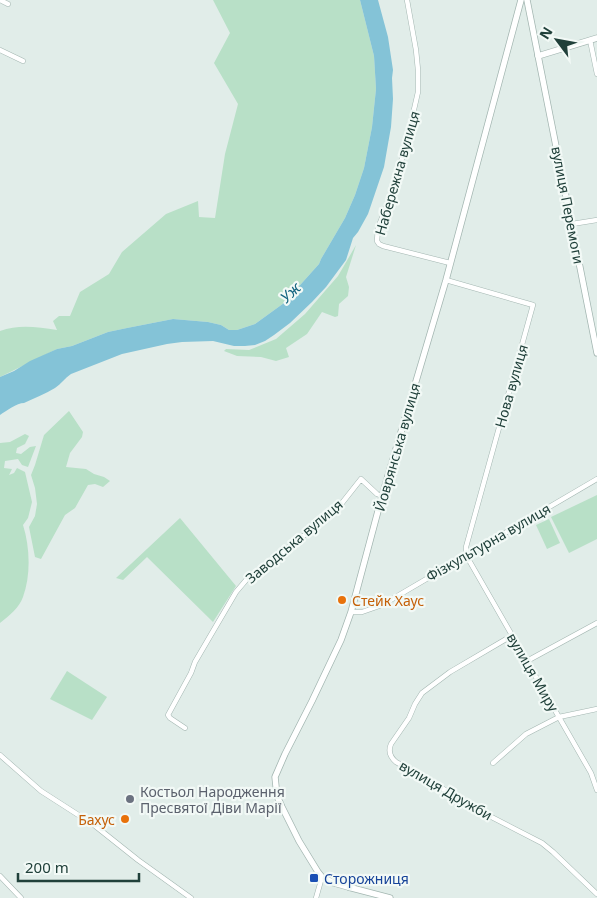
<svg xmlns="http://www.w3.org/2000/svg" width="597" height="898" font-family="'Noto Sans',sans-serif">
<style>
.green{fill:#b8e0c7}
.water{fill:#84c3d7}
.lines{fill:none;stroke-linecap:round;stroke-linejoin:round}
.minor-casing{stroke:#a3b6b1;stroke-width:5.5}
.tertiary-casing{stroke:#a3b6b1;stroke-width:7}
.minor{stroke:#fff;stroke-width:4.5}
.tertiary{stroke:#fff;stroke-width:5.5}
.food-dot{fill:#e8710a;stroke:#f2f9f6;stroke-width:2}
.worship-dot{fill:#6b7280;stroke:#f2f9f6;stroke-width:2}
.transit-dot{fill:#1a4fb4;stroke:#f2f9f6;stroke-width:2}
.labels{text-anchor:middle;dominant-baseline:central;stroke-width:4.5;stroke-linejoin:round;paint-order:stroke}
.street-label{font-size:14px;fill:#20403a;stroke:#f2f9f6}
.food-label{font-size:14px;fill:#c56008;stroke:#f2f9f6;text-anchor:start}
.worship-label{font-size:14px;fill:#5b616d;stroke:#f2f9f6;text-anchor:start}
.transit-label{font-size:14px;fill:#164399;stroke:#f2f9f6;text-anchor:start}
.water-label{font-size:15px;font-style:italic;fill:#156581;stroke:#f2f9f6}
</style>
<rect width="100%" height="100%" fill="#e1ede9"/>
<g class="green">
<path d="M213,0h147l14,56 2,33 -4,38 -8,41 -9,27 -10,23 -24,41 -2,5 -35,39 -29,21 -18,6h-8l-8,-5 -13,-3 -35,-3 -46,9 -19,4 -36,14 -15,3 -57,28v-46c19,-7 37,-4 57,-1l-4,-9 6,-5h11l10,-24 29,-18 13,-22 44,-38 32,-13 1,16 16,1 10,-64 13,-50 -24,-41 16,-30z"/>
<polygon points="356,245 346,277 349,287 348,296 339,304 338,316 335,317 322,312 307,334 286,348 289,357 276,361 261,357 237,356 224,351 226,349 249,350 276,339 305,314 338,276"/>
<polygon points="69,411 83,432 82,437 70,453 66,467 86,469 94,474 104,477 110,481 103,487 95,484 88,485 75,508 65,515 41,559 35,557 29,527 35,516 37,504 35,488 31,475 35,465 44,435"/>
<path d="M25,434l4,2 -4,8 -8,4 -1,5 5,1 9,-7 6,-1 -8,21 -6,-2 -4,-6 -13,2 -1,7 8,1 -3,6 5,-2 3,-5 8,4 7,30 -4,16 -5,7c7,22 8,50 0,72 -4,11 -14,19 -23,26v-180l10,-1z"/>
<polygon points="597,495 597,539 569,553 551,517"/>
<polygon points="180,518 236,586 213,622 147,557 123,580 116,578"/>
<polygon points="549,519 560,543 547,549 536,525"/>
<polygon points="67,671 107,697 92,720 50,699"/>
</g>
<path class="water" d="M360,0h18l10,37 5,33 -1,8 1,21 -2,28 -3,17 -4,23 -16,47 -10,18 -5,6 -7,22 -20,27 -14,15 -22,21 -16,12 -9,6 -10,4 -10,1h-11l-21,-5 -31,1 -15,2 -45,10 -51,20c-6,4 -10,10 -16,14 -10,6 -21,10 -31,15 -7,0 -18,8 -24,12v-38l14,-6 16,-10 27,-12 15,-3 36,-14 19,-4 46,-9 35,3 13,3 8,5h8l18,-6 29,-21 35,-39 2,-5 24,-41 10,-23 9,-27 8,-41 4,-38 -2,-33z"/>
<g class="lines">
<defs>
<g id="minor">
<polyline points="0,0 8,4"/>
<polyline points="407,0 416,50 418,70 418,92 407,140 394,187 378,228 377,241 379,244 383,246 450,263"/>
<polyline points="590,40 597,74"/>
<polyline points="0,50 23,61"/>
<polyline points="572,224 597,220"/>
<polyline points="446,280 533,305 466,547 466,555 591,773 597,790"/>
<polyline points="351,612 362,612 382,605 597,479"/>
<path d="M513,635l-63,37 -28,21 -7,11 -6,14 -18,26c-3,7 -1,13 5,18l31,17 49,30 66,34 11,9 44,42"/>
<polyline points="527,661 597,623"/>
<polyline points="185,728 170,718 168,715 191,673 195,662 236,592 247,579 306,534 342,503 361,479 377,494 382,496"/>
<polyline points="0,755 41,791 94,825 138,860 191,898"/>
<polyline points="493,763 526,734 559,717 597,709"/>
<polyline points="0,876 21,898"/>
<polyline points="316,898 322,877"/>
</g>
<g id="tertiary">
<polyline points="527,0 597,353"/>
<polyline points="538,56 597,38"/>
<polyline points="390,898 348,887 334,883 322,877 318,872 299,841 282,807 277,796 275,777 285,754 312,701 341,640 351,612 382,496 446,280 521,0"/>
</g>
</defs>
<use href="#minor" class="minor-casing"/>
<use href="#tertiary" class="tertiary-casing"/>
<use href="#minor" class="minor"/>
<use href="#tertiary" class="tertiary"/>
</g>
<g class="food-dot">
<circle cx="342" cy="600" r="5"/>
<circle cx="125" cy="819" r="5"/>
</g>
<circle class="worship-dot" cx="130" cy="799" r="5"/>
<rect class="transit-dot" x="309" y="873" width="10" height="10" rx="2.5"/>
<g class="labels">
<g class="street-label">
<text transform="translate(397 173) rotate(-74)">Набережна вулиця</text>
<text transform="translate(568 205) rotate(79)">вулиця Перемоги</text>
<text transform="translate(511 386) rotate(-74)">Нова вулиця</text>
<text transform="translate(397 447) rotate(-74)">Йоврянська вулиця</text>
<text transform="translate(294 541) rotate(-40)">Заводська вулиця</text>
<text transform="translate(488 542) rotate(-30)">Фізкультурна вулиця</text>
<text transform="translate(533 672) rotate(60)">вулиця Миру</text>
<text transform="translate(446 790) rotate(30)">вулиця Дружби</text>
</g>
<g class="food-label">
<text x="352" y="600">Стейк Хаус</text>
<text x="115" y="819" text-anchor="end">Бахус</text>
</g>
<g class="worship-label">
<text x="140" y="791">Костьол Народження<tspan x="140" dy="16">Пресвятої Діви Марії</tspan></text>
</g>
<g class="transit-label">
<text x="324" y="878">Сторожниця</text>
</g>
<g class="water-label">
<text transform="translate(290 292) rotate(-44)">Уж</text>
</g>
</g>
<g transform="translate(557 40) rotate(302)" stroke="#f2f9f6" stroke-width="4" paint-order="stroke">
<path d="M0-4L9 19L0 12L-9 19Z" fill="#20403a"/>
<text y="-8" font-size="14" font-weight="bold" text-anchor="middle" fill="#20403a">N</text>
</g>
<path d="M18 873v8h121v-8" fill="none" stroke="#20403a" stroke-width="2.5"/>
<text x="25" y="873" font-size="15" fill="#20403a" stroke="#f2f9f6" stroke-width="4" paint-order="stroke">200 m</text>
</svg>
